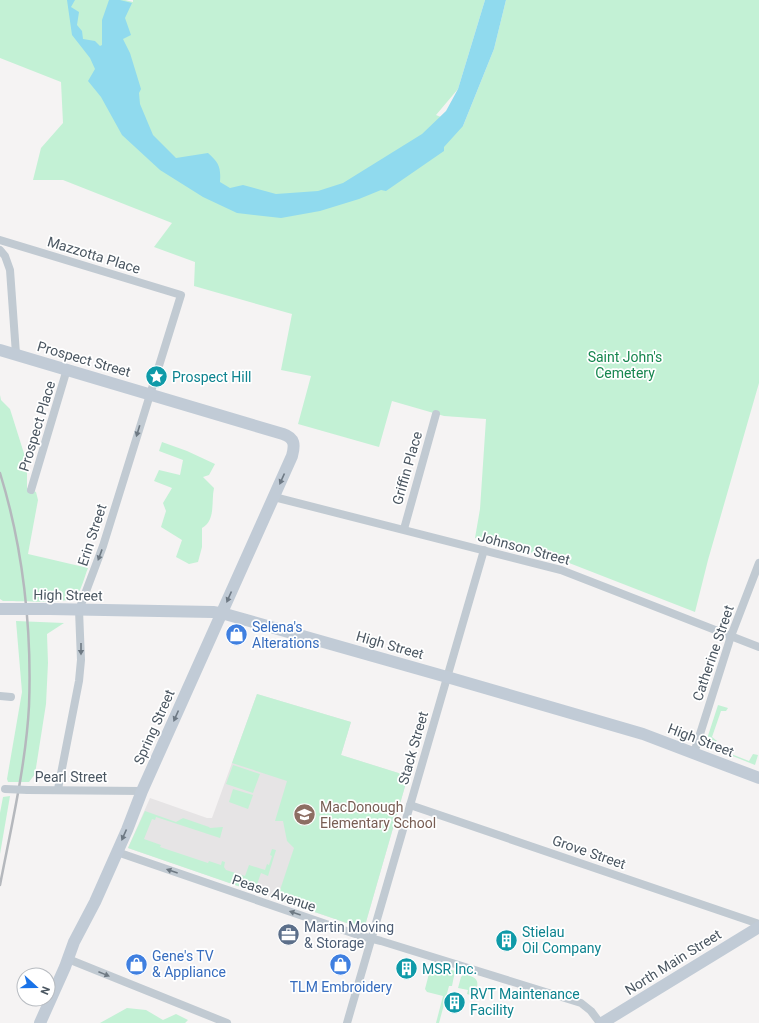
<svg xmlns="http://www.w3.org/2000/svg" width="759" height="1023" font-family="Roboto,sans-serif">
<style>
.education{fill:#e6e4e5}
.green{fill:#c3f1d5}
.water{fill:#90daee}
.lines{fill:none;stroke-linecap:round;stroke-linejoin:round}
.street{stroke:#c1cad2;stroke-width:8}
.secondary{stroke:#c1cbd6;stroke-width:12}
.rail{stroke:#b5b8bd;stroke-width:2.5}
.street-bridge{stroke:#c1cad2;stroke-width:8}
.secondary-bridge{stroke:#c1cbd6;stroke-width:12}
.oneway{fill:#6e7983}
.oneway2{fill:#6e7984}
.labels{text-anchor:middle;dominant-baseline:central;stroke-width:3.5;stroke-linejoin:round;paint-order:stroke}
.street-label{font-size:14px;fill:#4a5661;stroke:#fff}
.park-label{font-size:14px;fill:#17864f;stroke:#fff}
.culture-label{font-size:14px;fill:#0d838f;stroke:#fff;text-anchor:start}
.shop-label{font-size:14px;fill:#366cbe;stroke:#fff;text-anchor:start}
.education-label{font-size:14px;fill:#785e54;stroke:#fff;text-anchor:start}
.service-label{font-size:14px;fill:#4e5e75;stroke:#fff;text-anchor:start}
</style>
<rect width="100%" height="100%" fill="#f5f3f3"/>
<polygon class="education" points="257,694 351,722 341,755 408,776 364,929 128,848 150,798 207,818 212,818"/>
<g class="green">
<polygon points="0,0 125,0 133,2 133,0 485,0 458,89 436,115 463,126 494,49 506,0 759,0 759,383 708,560 695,612 564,561 475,538 480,509 486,419 444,416 392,401 379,447 298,424 311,376 281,370 292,314 194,286 195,262 154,247 172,223 63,180 33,180 41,148 63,123 61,82 0,58"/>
<path d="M0,395l1,5 9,9 17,54v25l9,4 2,8 -10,54 60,14c-3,7 -7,23 -12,29 -7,7 -61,4 -73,4l-3,-2z"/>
<path d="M162,442l25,9 28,13 -6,11 -6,2 11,11c-3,14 2,32 -12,40v19l-4,15 -9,2 -13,-7 6,-17 -21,-13 5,-16 -3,-8 9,-15 -18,-7 5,-11 21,5 3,-15 -24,-9z"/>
<polygon points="16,621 64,623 47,634 48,663 46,704 35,774 29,782 8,782 7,779 22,692"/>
<polygon points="257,694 351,722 341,755 408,776 364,929 277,899 294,848 287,841 283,821 275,821 287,781 232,763"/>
<polygon points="718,705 728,708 726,711 721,711 712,737 717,741 716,748 749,761 753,754 758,755 755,765 705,745"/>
<polygon points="233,765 260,774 253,793 226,784"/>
<polygon points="233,789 253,795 248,809 229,802"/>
<polygon points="10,796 0,854 0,813 3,797"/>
<polygon points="145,811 176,822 183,818 209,827 210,828 223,827 220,838 156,817 155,820 152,819 144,839 161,845 160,847 208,863 209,861 221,865 222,861 225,862 224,867 226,870 245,876 249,865 265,870 267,864 269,865 272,856 270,855 272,849 276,850 268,876 261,873 255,890 261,894 128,848"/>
<polygon points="433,964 455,971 452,986 449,986 439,1023 436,1023 443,996 427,992 425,989 431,966"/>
<path d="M464,974c15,4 16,7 10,22l-7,-2 1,-4 -10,-2 3,-11z"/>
<polygon points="127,1008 146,1010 163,1020 176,1014 188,1020 185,1023 100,1023"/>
</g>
<path class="water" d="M67,0h8l-4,7 8,5 -2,13 5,6 1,8 12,2 5,5 2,-1v-25l7,-20h11l12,3 -7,15 6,17 -8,4 7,14 11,36 -2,4 1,11 13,31 23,23 32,-5c11,10 13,14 12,29l10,6 13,-3 33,9 42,-3 25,-8 79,-49 24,-23 12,-22 27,-89h21l-12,49 -31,77 -19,21v4l-58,40 -5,-1 -22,9 -39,12 -39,7 -44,-5 -34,-16 -43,-27 -38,-35 -21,-38 -13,-16 7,-12 -5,-11 -18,-23z"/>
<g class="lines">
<g class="street">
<polyline points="0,240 181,295 103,546 79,610 81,660 79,681 58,789"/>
<polyline points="0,250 5,256 10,270 16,354"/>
<polyline points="31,490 67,369"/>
<polyline points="274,497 561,570 759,647"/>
<polyline points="404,529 436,414"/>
<polyline points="0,696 11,697"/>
<polyline points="694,753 731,636 759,563"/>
<polyline points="28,790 142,791"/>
<polyline points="410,805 759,924"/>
<polyline points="117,852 361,936 381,941 581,1003 591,1011 600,1023"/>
<polyline points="68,959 227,1023"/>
<polyline points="347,1023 484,550"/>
</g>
<g class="secondary">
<path d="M0,350l283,84c12,4 12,11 9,22l-150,335 -15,39 -32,72 -21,40 -9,25 -25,56"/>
<polyline points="50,609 213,612 225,614 447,677 643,734 759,778"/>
<polyline points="602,1023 759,927"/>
</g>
<path class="rail" d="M0,473c23,74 32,156 29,233 -3,58 -18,122 -29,179"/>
<polyline class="street-bridge" points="5,789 28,790"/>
<polyline class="secondary-bridge" points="1,609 50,609"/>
</g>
<defs><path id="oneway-solid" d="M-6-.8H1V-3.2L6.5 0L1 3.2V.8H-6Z"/></defs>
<g class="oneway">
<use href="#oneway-solid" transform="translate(138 431) rotate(107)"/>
<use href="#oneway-solid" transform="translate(100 555) rotate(110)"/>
<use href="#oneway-solid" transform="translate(81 649) rotate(90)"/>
<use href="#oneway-solid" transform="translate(172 871) rotate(-161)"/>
<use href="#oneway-solid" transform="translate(295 913) rotate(-161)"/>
<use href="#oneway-solid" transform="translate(104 974) rotate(22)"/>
</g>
<g class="oneway2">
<use href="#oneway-solid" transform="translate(282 479) rotate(114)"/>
<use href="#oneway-solid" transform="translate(229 597) rotate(114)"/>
<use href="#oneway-solid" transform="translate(176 716) rotate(114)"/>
<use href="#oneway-solid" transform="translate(124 835) rotate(114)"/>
</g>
<defs>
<symbol id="sight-disc" viewBox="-11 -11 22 22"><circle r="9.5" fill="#0f9aa8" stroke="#fff"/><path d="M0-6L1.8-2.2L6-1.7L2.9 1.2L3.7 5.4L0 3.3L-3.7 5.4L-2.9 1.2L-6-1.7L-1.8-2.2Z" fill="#fff"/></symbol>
<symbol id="shop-disc" viewBox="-11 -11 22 22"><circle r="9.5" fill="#3f7fe0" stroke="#fff"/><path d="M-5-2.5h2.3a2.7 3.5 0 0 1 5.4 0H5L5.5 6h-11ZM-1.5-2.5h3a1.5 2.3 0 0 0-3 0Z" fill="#fff"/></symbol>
<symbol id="school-disc" viewBox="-11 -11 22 22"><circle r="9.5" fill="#8d6e63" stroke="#fff"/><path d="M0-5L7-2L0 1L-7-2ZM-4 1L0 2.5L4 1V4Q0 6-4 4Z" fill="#fff"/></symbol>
<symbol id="office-disc" viewBox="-11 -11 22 22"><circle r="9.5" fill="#5c6f8a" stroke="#fff"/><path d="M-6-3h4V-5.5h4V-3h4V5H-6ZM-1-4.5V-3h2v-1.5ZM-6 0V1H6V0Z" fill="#fff"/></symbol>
<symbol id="building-disc" viewBox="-11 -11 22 22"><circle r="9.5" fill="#0f9aa8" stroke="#fff"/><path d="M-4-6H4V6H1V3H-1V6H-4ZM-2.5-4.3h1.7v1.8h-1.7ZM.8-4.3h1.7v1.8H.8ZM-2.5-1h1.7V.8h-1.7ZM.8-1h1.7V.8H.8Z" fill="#fff"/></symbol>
</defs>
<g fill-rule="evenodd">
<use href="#sight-disc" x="144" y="364" width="25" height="25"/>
<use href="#shop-disc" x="224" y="622" width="25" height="25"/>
<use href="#school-disc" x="292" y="802" width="25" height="25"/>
<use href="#office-disc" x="276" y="922" width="25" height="25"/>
<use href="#building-disc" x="494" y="928" width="25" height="25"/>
<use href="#shop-disc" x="124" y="952" width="25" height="25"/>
<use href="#shop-disc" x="328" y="952" width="25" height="25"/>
<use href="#building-disc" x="394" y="956" width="25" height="25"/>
<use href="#building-disc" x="442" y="990" width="25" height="25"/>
</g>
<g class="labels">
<g class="street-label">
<text transform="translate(94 255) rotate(17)">Mazzotta Place</text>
<text transform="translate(84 359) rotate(16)">Prospect Street</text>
<text transform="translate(37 426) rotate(-73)">Prospect Place</text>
<text transform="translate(407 468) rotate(-74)">Griffin Place</text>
<text transform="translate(92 535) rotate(-72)">Erin Street</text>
<text transform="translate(524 548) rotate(15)">Johnson Street</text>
<text transform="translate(68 595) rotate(1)">High Street</text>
<text transform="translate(390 645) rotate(16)">High Street</text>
<text transform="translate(713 653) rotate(-71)">Catherine Street</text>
<text transform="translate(154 727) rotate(-66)">Spring Street</text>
<text transform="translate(701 740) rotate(21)">High Street</text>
<text transform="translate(413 748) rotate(-74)">Stack Street</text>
<text x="71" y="777">Pearl Street</text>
<text transform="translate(589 852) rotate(19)">Grove Street</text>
<text transform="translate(274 893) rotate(19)">Pease Avenue</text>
<text transform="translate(673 962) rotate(-32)">North Main Street</text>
</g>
<g class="park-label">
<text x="625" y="357">Saint John's<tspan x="625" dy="16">Cemetery</tspan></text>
</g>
<g class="culture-label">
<text x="172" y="377">Prospect Hill</text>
<text x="522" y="932">Stielau<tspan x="522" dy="16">Oil Company</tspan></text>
<text x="422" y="969">MSR Inc.</text>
<text x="470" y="994">RVT Maintenance<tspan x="470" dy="16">Facility</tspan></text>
</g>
<g class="shop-label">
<text x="252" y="627">Selena's<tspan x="252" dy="16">Alterations</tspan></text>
<text x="152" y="956">Gene's TV<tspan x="152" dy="16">&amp; Appliance</tspan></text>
<text x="341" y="987" text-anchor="middle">TLM Embroidery</text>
</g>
<g class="education-label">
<text x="320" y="807">MacDonough<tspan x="320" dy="16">Elementary School</tspan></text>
</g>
<g class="service-label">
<text x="304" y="927">Martin Moving<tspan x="304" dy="16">&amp; Storage</tspan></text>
</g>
</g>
<g transform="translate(36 987) rotate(111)"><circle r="19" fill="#ffffff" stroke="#b7bbc0"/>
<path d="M0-3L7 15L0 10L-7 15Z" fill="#1a73e8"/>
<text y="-6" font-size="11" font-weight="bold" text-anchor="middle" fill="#4a5661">N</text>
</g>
</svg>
